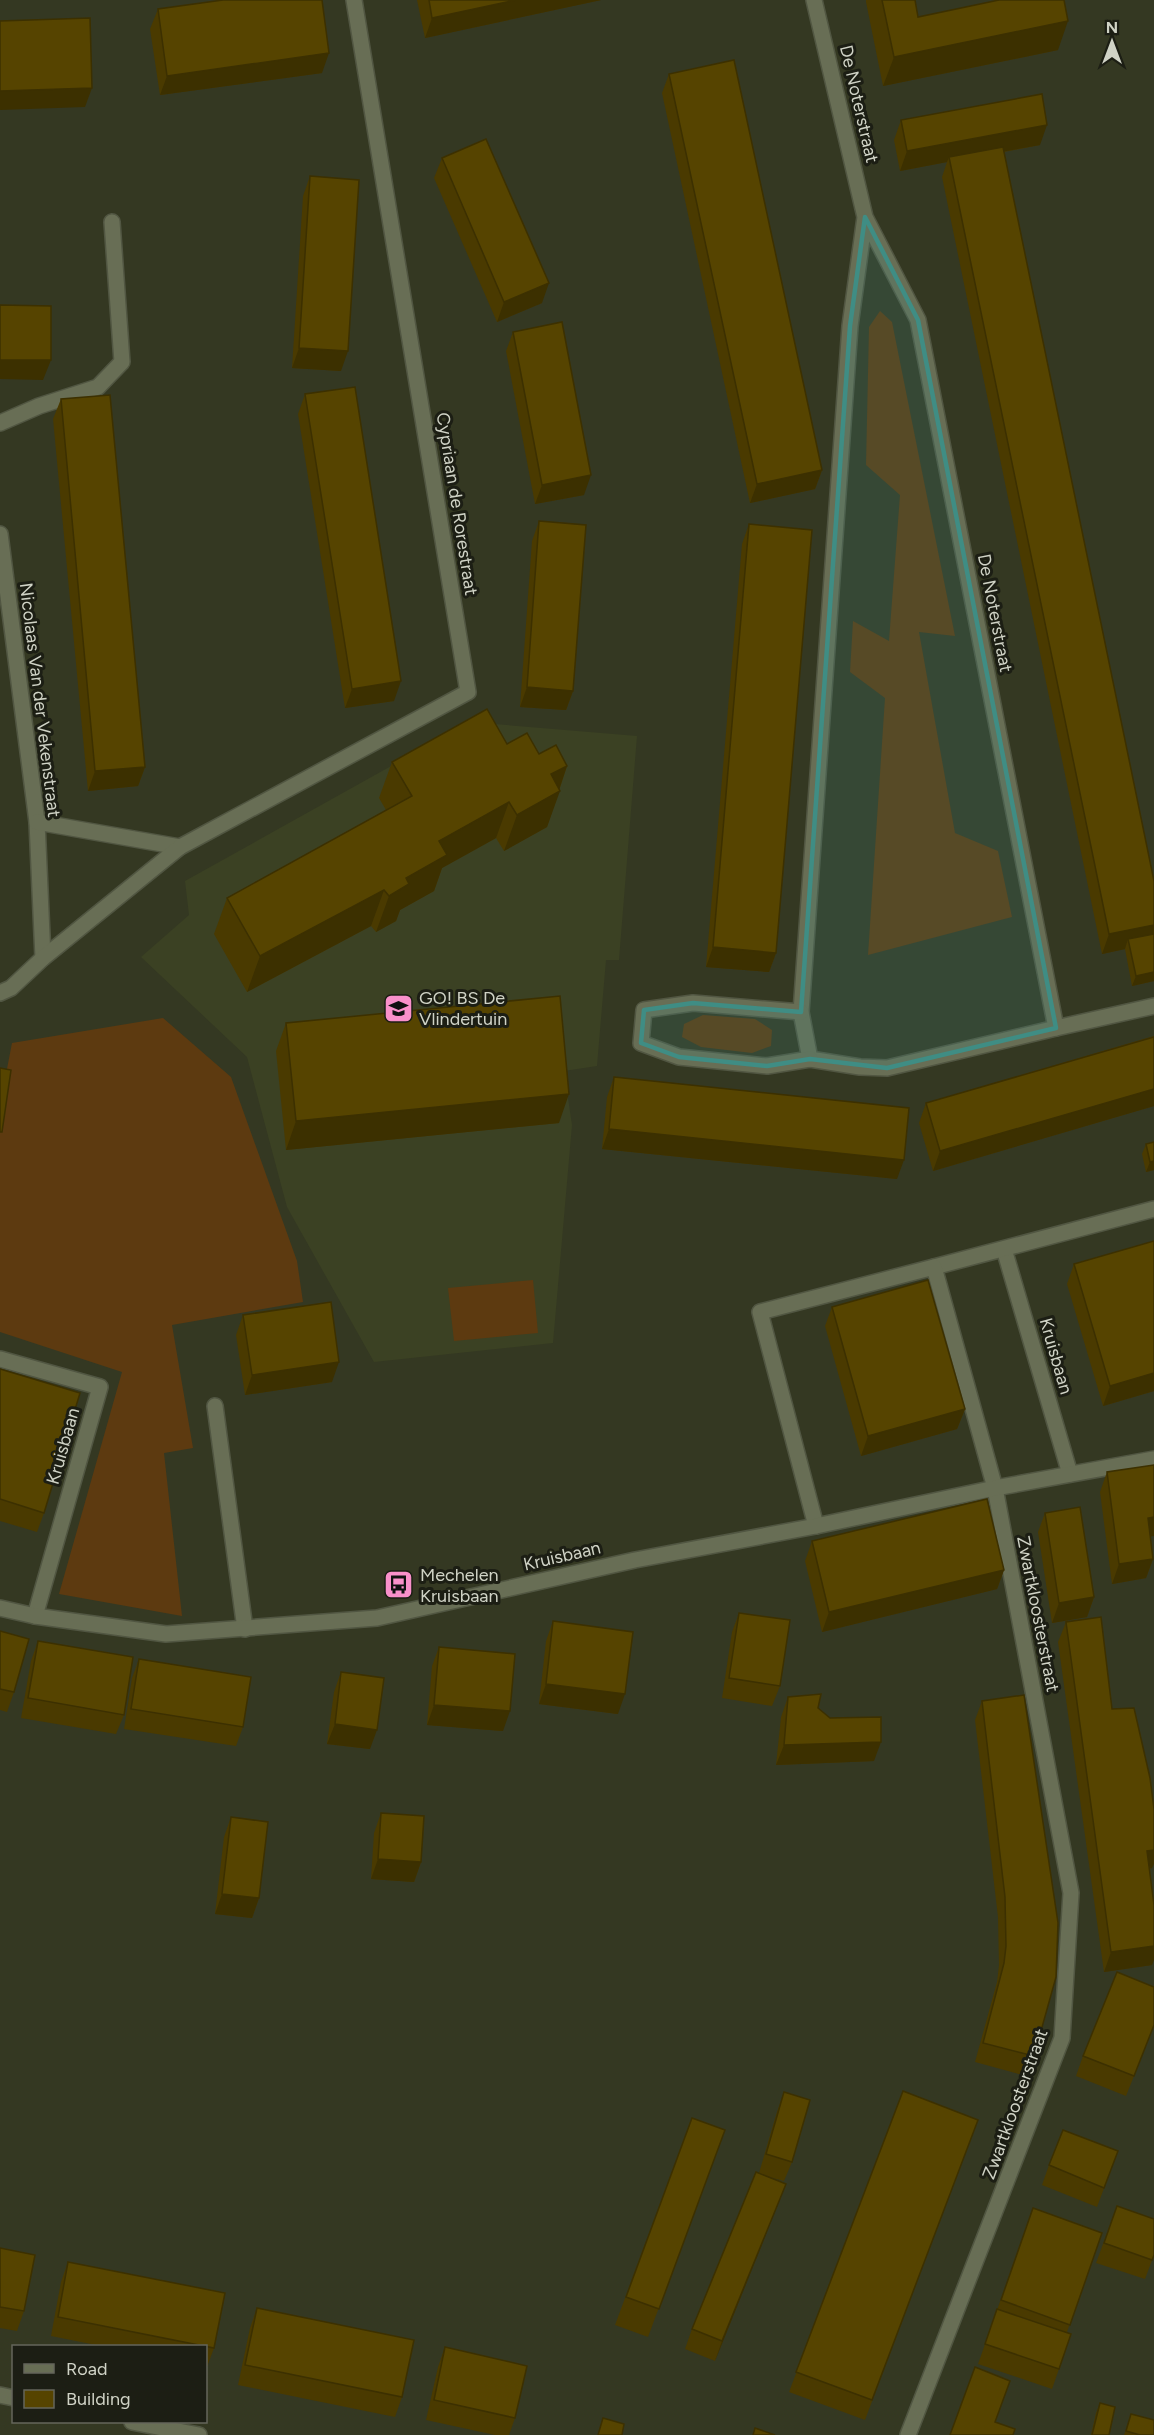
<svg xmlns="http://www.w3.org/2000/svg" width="1154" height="2435" font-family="Figtree,sans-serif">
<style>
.built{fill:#3b4123}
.grass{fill:#5d3a10}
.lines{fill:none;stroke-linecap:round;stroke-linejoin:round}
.street-casing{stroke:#515642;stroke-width:18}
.street{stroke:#686e55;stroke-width:15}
.wall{fill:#4a3a00}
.shaded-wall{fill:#3c3000}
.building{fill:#564400;stroke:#3c3000;stroke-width:1.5}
.marked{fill:#3f8d84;fill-opacity:0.2;stroke:#3f8d84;stroke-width:4.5;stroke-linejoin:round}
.labels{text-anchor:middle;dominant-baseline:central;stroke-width:6;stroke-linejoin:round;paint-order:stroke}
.street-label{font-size:18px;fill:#d0d3c6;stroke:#1c1e14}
.poi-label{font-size:18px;fill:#d0d3c6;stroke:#1c1e14;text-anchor:start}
</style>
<rect width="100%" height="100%" fill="#343822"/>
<polygon class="built" points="470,722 637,736 619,960 606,960 597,1066 564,1071 572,1125 553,1343 374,1362 287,1207 247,1057 141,957 189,915 185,881"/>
<g class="grass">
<polygon points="880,311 892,322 955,636 919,632 955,833 998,851 1012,917 868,955 885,698 850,672 853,621 889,641 900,495 866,465 869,327"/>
<polygon points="703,1015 755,1019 772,1030 771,1046 752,1053 701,1047 682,1037 684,1024"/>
<polygon points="163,1018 231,1077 297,1261 303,1302 172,1325 193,1448 164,1453 182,1616 59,1594 122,1372 0,1332 0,1105 12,1043"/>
<polygon points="533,1280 538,1333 454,1341 448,1288"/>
</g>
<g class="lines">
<defs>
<g id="street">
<polyline points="814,0 865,217 918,320 1056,1028 887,1068 860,1067 810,1059 801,1012 850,326 865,217"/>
<polyline points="0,423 39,406 98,387 122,362 112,222"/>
<polyline points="0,534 37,822 43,958"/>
<polyline points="37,822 180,847"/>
<polyline points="0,993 11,988 43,958 180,847 468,692 354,0"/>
<polyline points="801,1012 693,1003 644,1010 641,1043 679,1057 767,1066 810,1059"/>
<polyline points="1056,1028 1154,1006"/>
<polyline points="1004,1249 1070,1474"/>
<polyline points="934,1267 1154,1209"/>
<polyline points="0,1359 100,1387 35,1616"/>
<polyline points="215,1406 245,1629"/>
<polyline points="816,1526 760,1312 934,1267 995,1488 1071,1893 1062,2038 908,2435"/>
<polyline points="0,1608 35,1616 166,1634 377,1618 635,1560 816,1526 995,1488 1154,1459"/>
<polyline points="0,2395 14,2398"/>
<polyline points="132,2422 199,2435"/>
</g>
</defs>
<use href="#street" class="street-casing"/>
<use href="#street" class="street"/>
</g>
<g class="wall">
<polygon points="417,0 601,0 425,38"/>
<polygon points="866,0 915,0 918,17 1058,50 883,86 866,2"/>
<polygon points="158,9 322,73 160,95 150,29"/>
<polygon points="669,74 822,470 815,489 750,503 662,93"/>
<polygon points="901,120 1040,145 1004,152 1154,981 1132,986 1125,949 1102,954 942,177 947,162 900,171 894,140"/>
<polygon points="442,158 542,303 497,322 434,178"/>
<polygon points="310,176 341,371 292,368 303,196"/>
<polygon points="513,332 584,495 535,504 506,351"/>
<polygon points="305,394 394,701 345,708 298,414"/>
<polygon points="61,399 145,767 138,786 88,791 53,419"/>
<polygon points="539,521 573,691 566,710 520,707 532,541"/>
<polygon points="749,524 776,953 769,972 706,967 742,544"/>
<polygon points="507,744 539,754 567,766 547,827 504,851 496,838 442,868 434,891 400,910 396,921 376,932 371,926 247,992 214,934 227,898 386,810 379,798 392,762"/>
<polygon points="286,1023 559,1123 286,1150 276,1051"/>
<polygon points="1154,1036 1154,1106 933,1171 919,1123 926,1103"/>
<polygon points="614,1077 897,1179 602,1149 607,1097"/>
<polygon points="1146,1144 1154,1170 1146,1172 1142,1154"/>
<polygon points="1154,1241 1154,1391 1103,1406 1067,1284 1074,1264"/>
<polygon points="832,1307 965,1409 957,1429 861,1456 825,1326"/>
<polygon points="243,1315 332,1382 245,1395 236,1335"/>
<polygon points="0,1369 44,1513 37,1532 0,1521"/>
<polygon points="1107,1472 1150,1537 1153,1559 1146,1578 1112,1584 1100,1492"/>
<polygon points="1045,1513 1094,1597 1087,1617 1052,1623 1038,1532"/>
<polygon points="812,1541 1004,1570 997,1589 822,1632 805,1561"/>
<polygon points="739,1613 780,1686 772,1706 722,1698 732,1632"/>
<polygon points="553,1621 618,1714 539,1704 546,1641"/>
<polygon points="1066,1622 1112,1709 1152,1868 1149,1869 1152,1965 1104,1972 1058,1642"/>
<polygon points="0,1631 14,1692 7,1712 0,1710"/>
<polygon points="38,1641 124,1715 116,1734 21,1718 31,1661"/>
<polygon points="439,1647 503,1731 427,1725 432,1666"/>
<polygon points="139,1659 243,1727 236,1746 124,1729 132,1678"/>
<polygon points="341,1672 370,1749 327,1744 334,1692"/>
<polygon points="788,1697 818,1708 874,1761 776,1765 781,1717"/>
<polygon points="982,1701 1034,2056 1026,2076 975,2062 997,1982 999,1965 998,1917 975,1720"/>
<polygon points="381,1813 421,1862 414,1882 371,1879 374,1833"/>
<polygon points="231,1817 259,1898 252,1918 215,1914 224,1837"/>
<polygon points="1154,2026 1126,2096 1076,2076 1083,2056"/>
<polygon points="903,2091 978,2120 865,2420 789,2392"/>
<polygon points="784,2092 792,2162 784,2181 761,2175 778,2204 715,2361 685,2349 692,2329 759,2173 777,2112"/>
<polygon points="692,2118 725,2130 648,2337 615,2325"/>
<polygon points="1118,2151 1097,2207 1042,2185 1049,2165"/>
<polygon points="1117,2206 1154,2255 1145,2279 1096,2263"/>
<polygon points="1033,2208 1102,2233 1067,2332 1059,2369 1052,2389 978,2364"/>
<polygon points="0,2248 24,2311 17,2331 0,2328"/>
<polygon points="68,2262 214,2348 207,2367 206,2367 206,2346 101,2346 51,2336 61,2282"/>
<polygon points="257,2308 402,2397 395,2417 238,2385 250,2328"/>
<polygon points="445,2347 515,2418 509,2435 495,2435 426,2420 438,2367"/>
<polygon points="1100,2403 1109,2435 1091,2435 1096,2413"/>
<polygon points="1131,2414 1154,2435 1124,2435"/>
</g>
<g class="shaded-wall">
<polygon points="516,0 601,0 425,38 432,18"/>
<polygon points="1068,21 1058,50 883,86 894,57"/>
<polygon points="329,53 322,73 160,95 167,76"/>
<polygon points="92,88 85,107 0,110 0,91"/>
<polygon points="1047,125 1040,145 950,161 949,157 947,162 900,171 907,151"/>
<polygon points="549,283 542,303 497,322 504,302"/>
<polygon points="299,348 348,351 341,371 292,368"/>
<polygon points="0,360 51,360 43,380 0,379"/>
<polygon points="822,470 815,489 750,503 757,484"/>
<polygon points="591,475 584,495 535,504 542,485"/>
<polygon points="401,681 394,701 345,708 352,689"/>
<polygon points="527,687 573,691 566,710 520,707"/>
<polygon points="567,766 558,793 560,791 547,827 504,851 517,815 551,774"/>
<polygon points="145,767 138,786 88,791 95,771"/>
<polygon points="509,802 496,838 442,868 434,891 400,910 396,921 376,932 389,896 439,841"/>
<polygon points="384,890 371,926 247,992 260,956"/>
<polygon points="1154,925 1154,943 1128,939 1125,949 1102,954 1109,934"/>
<polygon points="713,947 776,953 769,972 706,967"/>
<polygon points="1154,972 1154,981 1132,986 1136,976"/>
<polygon points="1154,1089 1154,1106 933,1171 940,1151"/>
<polygon points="569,1094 559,1123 286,1150 296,1121"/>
<polygon points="609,1129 904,1160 897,1179 602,1149"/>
<polygon points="1154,1161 1154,1170 1146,1172 1150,1162"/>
<polygon points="339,1362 332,1382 245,1395 252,1375"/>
<polygon points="1154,1373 1154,1391 1103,1406 1110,1386"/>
<polygon points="965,1409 957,1429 861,1456 868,1436"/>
<polygon points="1154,1517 1154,1536 1140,1538 1148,1518"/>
<polygon points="1153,1559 1146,1578 1112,1584 1119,1564"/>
<polygon points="1004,1570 997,1589 822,1632 829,1612"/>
<polygon points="1094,1597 1087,1617 1052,1623 1059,1603"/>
<polygon points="546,1684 625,1694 618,1714 539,1704"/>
<polygon points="434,1705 510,1711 503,1731 427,1725"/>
<polygon points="335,1724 377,1730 370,1749 327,1744"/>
<polygon points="881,1742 874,1761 776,1765 784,1745"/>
<polygon points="1154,1850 1154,1864 1152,1868 1140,1870 1147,1851"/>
<polygon points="378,1859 421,1862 414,1882 371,1879"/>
<polygon points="222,1894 259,1898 252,1918 215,1914"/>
<polygon points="1154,1946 1154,1960 1152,1965 1104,1972 1111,1952"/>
<polygon points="786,2184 778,2204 715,2361 722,2341"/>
</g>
<g class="building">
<polygon points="223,0 322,0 329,53 167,76 158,9"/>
<polygon points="429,0 516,0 432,18"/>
<polygon points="882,0 915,0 918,17 999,0 1064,0 1068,21 894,57"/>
<polygon points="90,18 92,88 0,91 0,21"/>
<polygon points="734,60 822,470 757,484 669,74"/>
<polygon points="1042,94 1047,125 907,151 901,120"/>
<polygon points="486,139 549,283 504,302 442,158"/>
<polygon points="1003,147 1154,881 1154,925 1109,934 949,157"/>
<polygon points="310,176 359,180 348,351 299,348"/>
<polygon points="0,305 51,306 51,360 0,360"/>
<polygon points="562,322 591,475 542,485 513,332"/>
<polygon points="355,387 401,681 352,689 305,394"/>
<polygon points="110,395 145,767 95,771 61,399"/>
<polygon points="539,521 586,525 573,691 527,687"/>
<polygon points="749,524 812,530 776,953 713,947"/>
<polygon points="487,709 507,744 527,733 539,754 556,745 567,766 551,774 560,791 517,815 509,802 439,841 447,855 406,878 409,884 389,896 384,890 260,956 227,898 412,796 392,762"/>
<polygon points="1154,934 1154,972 1136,976 1128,939"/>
<polygon points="560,996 569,1094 296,1121 286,1023"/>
<polygon points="1154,1037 1154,1089 940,1151 926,1103"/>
<polygon points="0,1068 11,1070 2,1132 0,1132"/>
<polygon points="614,1077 909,1108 904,1160 609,1129"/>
<polygon points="1154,1142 1154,1161 1150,1162 1146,1144"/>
<polygon points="1154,1241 1154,1373 1110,1386 1074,1264"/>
<polygon points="928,1280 965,1409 868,1436 832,1307"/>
<polygon points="331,1302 339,1362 252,1375 243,1315"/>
<polygon points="0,1369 80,1393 44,1513 0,1499"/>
<polygon points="1154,1465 1154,1517 1148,1518 1153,1559 1119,1564 1107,1472"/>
<polygon points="987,1499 1004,1570 829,1612 812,1541"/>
<polygon points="1080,1507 1094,1597 1059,1603 1045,1513"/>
<polygon points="739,1613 790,1620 780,1686 729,1678"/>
<polygon points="1101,1617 1112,1709 1134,1708 1150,1778 1154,1809 1154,1850 1147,1851 1154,1905 1154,1946 1111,1952 1066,1622"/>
<polygon points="553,1621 633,1632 625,1694 546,1684"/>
<polygon points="0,1631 29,1639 14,1692 0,1689"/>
<polygon points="38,1641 133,1657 124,1715 28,1698"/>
<polygon points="439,1647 515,1654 510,1711 434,1705"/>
<polygon points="139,1659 251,1677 243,1727 131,1709"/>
<polygon points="341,1672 384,1678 377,1730 335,1724"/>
<polygon points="821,1694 818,1708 830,1718 881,1717 881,1742 784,1745 788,1697"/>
<polygon points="1024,1695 1058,1923 1056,1977 1034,2056 983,2043 1004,1963 1006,1946 1005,1897 982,1701"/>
<polygon points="381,1813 424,1816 421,1862 378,1859"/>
<polygon points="231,1817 268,1822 259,1898 222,1894"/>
<polygon points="1117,1972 1154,1987 1154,2025 1134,2076 1083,2056"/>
<polygon points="903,2091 978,2120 872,2400 796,2372"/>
<polygon points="784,2092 810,2100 792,2162 766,2154"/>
<polygon points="692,2118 725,2130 659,2309 626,2297"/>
<polygon points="1063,2130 1118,2151 1104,2188 1049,2165"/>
<polygon points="756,2172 786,2184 722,2341 692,2329"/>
<polygon points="1117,2206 1154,2219 1154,2255 1152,2260 1104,2243"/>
<polygon points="1033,2208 1102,2233 1070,2325 1001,2300"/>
<polygon points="0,2248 35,2255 24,2311 0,2307"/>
<polygon points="68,2262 225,2293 214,2348 58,2317"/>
<polygon points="257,2308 414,2340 402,2397 245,2365"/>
<polygon points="997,2309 1071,2334 1059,2369 985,2344"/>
<polygon points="445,2347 527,2366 515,2418 434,2400"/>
<polygon points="975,2367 1010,2381 995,2422 1015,2429 1013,2435 950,2435"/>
<polygon points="1100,2403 1115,2407 1109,2435 1092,2435"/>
<polygon points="1131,2414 1154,2420 1154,2435 1140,2435 1126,2431"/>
<polygon points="603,2418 624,2424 622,2435 598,2435"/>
<polygon points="755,2428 775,2435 753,2435"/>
</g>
<path class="marked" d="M865,217l53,103 138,708 -169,40 -77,-9 -43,7 -88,-9 -38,-14 3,-33 49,-7 108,9 49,-686z"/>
<defs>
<symbol id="school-square" viewBox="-11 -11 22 22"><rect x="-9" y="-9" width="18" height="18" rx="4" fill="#f990ca" stroke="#1c1e14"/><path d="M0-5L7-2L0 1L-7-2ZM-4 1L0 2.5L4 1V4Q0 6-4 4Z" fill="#111"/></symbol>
<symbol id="bus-square" viewBox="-11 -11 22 22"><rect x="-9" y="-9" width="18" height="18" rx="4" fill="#f990ca" stroke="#1c1e14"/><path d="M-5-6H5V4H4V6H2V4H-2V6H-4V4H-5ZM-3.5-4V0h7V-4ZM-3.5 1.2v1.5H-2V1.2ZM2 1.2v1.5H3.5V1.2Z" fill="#111"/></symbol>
</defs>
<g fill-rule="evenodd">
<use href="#school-square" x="382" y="992" width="33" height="33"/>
<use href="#bus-square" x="382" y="1568" width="33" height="33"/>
</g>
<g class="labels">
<g class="street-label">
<text transform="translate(859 104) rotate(77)">De Noterstraat</text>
<text transform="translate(457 504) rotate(81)">Cypriaan de Rorestraat</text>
<text transform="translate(995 613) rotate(79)">De Noterstraat</text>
<text transform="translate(40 700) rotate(83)">Nicolaas Van der Vekenstraat</text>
<text transform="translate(1056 1356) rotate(74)">Kruisbaan</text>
<text transform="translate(63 1446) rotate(-74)">Kruisbaan</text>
<text transform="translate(562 1556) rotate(-13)">Kruisbaan</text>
<text transform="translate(1038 1614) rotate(79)">Zwartkloosterstraat</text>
<text transform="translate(1015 2104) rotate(-70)">Zwartkloosterstraat</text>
</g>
<g class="poi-label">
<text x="419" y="998">GO! BS De<tspan x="419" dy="21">Vlindertuin</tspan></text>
<text x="420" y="1575">Mechelen<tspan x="420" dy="21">Kruisbaan</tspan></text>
</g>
</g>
<rect x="12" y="2345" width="195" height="78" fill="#1c1e14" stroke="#64665b" stroke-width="1.5"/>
<rect x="24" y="2364" width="30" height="9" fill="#686e55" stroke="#64665b" stroke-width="1.5"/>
<text x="66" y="2375" font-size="18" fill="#d0d3c6">Road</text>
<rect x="24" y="2390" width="30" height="18" fill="#564400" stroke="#64665b" stroke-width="1.5"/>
<text x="66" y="2405" font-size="18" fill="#d0d3c6">Building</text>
<g transform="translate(1112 42)" stroke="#1c1e14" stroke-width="4.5" paint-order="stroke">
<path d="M0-4.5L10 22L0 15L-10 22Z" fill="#d0d3c6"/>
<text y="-9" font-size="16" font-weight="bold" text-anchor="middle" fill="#d0d3c6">N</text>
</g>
</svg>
